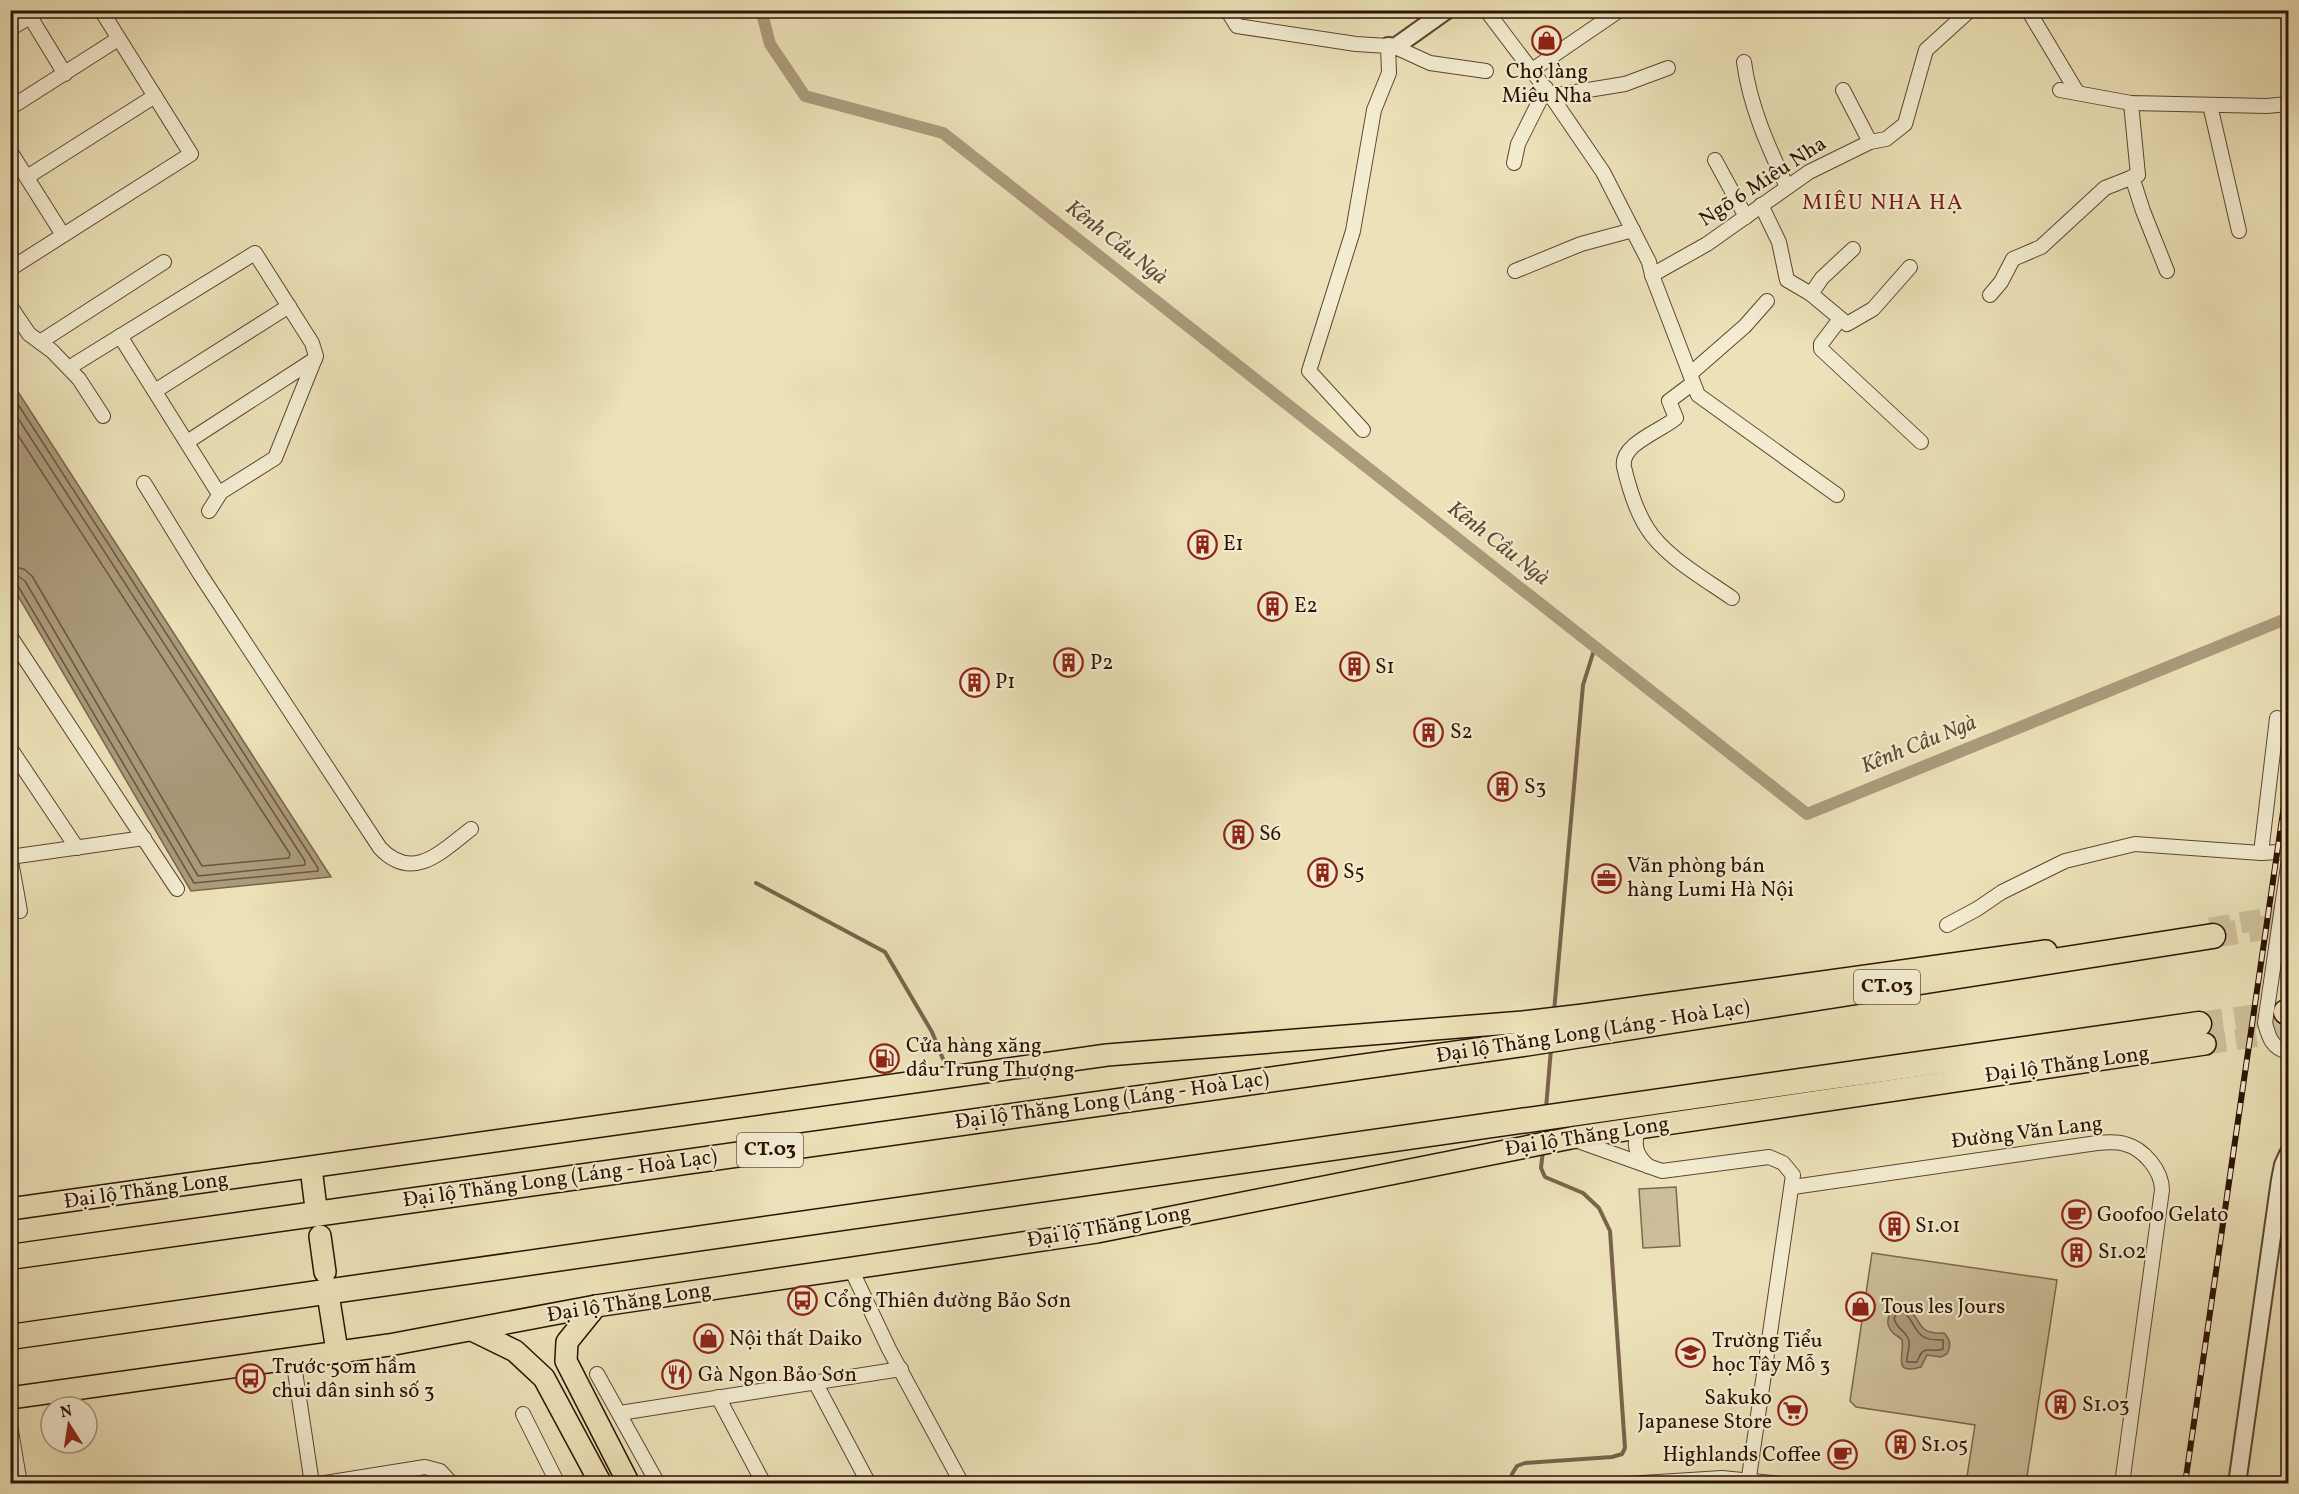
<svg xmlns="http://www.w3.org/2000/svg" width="2299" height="1494" font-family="Vollkorn,serif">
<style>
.green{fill:#ccbe99;stroke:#7c684e;stroke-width:1.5}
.water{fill:#ab9b7b;stroke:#79644b;stroke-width:1.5}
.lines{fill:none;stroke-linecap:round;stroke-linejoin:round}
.shore{stroke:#6c5640;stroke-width:1.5}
.stream{stroke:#79644b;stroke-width:4}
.canal{stroke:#ab9b7b;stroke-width:12}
.primary-tunnel{stroke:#cfc29d;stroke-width:21;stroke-dasharray:21 10;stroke-linecap:butt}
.motorway-tunnel{stroke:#cfc29d;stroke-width:24;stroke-dasharray:24 12;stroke-linecap:butt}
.minor-casing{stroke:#5d4631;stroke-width:16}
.tertiary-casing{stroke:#5d4631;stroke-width:20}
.primary-casing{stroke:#2d1204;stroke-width:24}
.motorway-casing{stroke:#2d1204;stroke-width:27}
.minor{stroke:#f3ecd1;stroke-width:14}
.tertiary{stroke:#f3ecd1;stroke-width:16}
.primary{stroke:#ece1b8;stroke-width:21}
.motorway{stroke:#ece1b8;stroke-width:24}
.rail-casing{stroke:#2d1204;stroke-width:6}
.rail{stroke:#f3ecd1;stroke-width:4;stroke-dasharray:11;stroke-linecap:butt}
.labels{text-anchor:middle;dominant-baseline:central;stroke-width:4.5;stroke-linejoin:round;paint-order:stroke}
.shield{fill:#f3ecd1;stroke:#685342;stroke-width:1.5}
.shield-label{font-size:20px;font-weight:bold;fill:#2d1204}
.poi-label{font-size:21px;fill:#2d1204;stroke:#f3ecd1;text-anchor:start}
.street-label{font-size:21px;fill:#2d1204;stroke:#f3ecd1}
.neighbourhood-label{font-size:22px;letter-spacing:1.5px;fill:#7a1f14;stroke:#f3ecd1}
.water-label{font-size:22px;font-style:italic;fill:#5f4934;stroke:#f3ecd1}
</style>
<rect width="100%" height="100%" fill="#ece1b8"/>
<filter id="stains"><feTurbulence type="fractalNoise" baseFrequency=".00333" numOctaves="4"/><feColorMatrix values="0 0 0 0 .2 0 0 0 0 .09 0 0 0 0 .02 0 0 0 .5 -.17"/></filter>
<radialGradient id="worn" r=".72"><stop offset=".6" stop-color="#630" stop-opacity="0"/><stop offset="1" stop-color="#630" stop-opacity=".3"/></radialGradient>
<g class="green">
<polygon points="1676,1187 1680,1246 1643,1248 1639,1189"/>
<polygon points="1872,1253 2057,1280 2026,1483 1966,1483 1975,1425 1856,1407 1850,1401"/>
</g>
<g class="water">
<polygon points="11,381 331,877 191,891 11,584"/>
<path d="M1904,1306c20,12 10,29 40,27 7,7 7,13 3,21l-6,3 -14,-2 -6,12c-30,9 -16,-13 -19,-27 -2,-3 -5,-4 -8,-6 -12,-11 -5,-28 10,-28z"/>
</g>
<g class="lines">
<g class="shore">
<polyline points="10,392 318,868 318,871 194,883 18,586 10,582"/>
<polyline points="10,406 305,861 305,865 198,876 25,581 18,576 10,575"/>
<polyline points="10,423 290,854 289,858 202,866 32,576 24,569 10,566"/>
<path d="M1898,1312c14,-1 14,19 26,25 6,4 12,2 19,3v9c-14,5 -19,-7 -26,13h-10c-1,-8 5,-16 1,-24 -5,-10 -11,-8 -14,-20z"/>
</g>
<g class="stream">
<polyline points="756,883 885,952 932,1032 943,1059"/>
<polyline points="1554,1012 1583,685 1595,647"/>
<polyline points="1546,1108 1551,1049"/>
<polyline points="1512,1474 1517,1466 1525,1463 1612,1457 1622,1454 1625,1448 1610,1231 1599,1208 1583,1193 1545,1177 1541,1168 1543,1151"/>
</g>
<polyline class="canal" points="761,10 770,44 805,96 943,133 1807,814 2288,618"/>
<g class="primary-tunnel">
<polyline points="2210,928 2288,915"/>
<polyline points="2205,1044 2288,1032"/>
</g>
<g class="motorway-tunnel">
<polyline points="2213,936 2288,924"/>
<polyline points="2199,1024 2286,1012"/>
</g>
<defs>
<g id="minor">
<polyline points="26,10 65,74"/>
<polyline points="1227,10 1237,26 1356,44 1388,46 1389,73 1374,110 1353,231 1309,371 1363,430"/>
<polyline points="1486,10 1551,96 1603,172 1649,262 1652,275 1698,395 1837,495"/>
<polyline points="2028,10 2077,92"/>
<polyline points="10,29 30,17"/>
<polyline points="1395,47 1430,63 1486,71"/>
<path d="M1744,62c6,45 24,84 43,125"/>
<polyline points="1532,70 1620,10"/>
<polyline points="1843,90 1870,142"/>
<polyline points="2060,90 2131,103 2267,106 2288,104"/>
<polyline points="1551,96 1625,84 1668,68"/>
<polyline points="2210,105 2239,231"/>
<polyline points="10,108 118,39"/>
<polyline points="10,151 63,235"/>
<polyline points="1715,160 1746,217"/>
<polyline points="1514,163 1518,144 1546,88"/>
<polyline points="27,177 155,96"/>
<polyline points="2132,177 2143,211 2167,271"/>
<polyline points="1761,205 1779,242 1787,280 1811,294 1847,324 1873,309 1910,267"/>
<polyline points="10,269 191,154 101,10"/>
<polyline points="1515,271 1581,244 1633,230"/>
<polyline points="1652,275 1707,244 1809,172 1870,142 1886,139 1905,124 1926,50 1970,10"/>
<polyline points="1811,294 1822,278 1853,249"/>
<polyline points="1990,295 2001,282 2013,259 2041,247 2105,188 2138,175 2131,103"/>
<polyline points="10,306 29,334 52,351 79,379 103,416"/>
<polyline points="1840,319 1821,344 1821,349 1921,442"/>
<polyline points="120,336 219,494"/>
<polyline points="40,342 164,262"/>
<polyline points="75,364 255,253 312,343 316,356 275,458 221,492 209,511"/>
<polyline points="1690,374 1745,326 1767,301"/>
<path d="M1693,383l-24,18 7,17c-15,13 -56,26 -52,49 5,21 11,42 23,61 17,28 58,51 85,70"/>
<polyline points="155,391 289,306"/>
<polyline points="187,442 315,359"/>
<path d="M144,483l56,91 180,274c33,35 62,3 91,-19"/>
<polyline points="10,636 177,889"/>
<polyline points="10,748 77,848"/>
<polyline points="2261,853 2277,718"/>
<polyline points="10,856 20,911"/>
<polyline points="10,857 144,838"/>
<path d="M2288,866l-23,157c4,15 7,25 23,29"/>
<polyline points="1947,925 1977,909 2002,892 2065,861 2135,844 2261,853 2279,852 2288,855"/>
<path d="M1639,1128c-6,16 -4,26 9,38"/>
<polyline points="1575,1140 1662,1171 1769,1157 1783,1163 1793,1175 1748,1484"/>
<path d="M1793,1187l304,-44c9,-1 19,-2 28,1 19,5 37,27 37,46l-40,294"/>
<polyline points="851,1269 889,1349 962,1484"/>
<polyline points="293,1358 312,1484"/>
<polyline points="597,1374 658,1484"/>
<polyline points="815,1382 869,1484"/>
<polyline points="718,1397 764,1484"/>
<polyline points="620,1413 901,1369"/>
<polyline points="523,1414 558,1484"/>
<polyline points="10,1425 20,1484"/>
<polyline points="319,1484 425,1467 440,1471 452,1484"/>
<polyline points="1626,1484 1722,1478 1782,1484"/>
</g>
<g id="tertiary">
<polyline points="1388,46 1395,47 1447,10"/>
<polyline points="2237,1484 2280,1180 2283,1165 2288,1154"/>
</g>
<g id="primary">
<polyline points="311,1168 316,1208"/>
<polyline points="10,1209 1107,1055 1523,1022 1583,1015 2046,951"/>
<polyline points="320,1236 325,1272"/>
<polyline points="328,1294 337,1351"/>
<polyline points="596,1306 567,1342 566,1361 629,1484"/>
<polyline points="472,1330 515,1351 544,1378 601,1484"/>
<polyline points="10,1398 389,1345 596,1306 1097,1232 1571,1138 2205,1044"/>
</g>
<g id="motorway">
<polyline points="2286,1012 2288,1011"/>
<polyline points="10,1257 1530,1043 2213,936"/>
<polyline points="10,1337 2199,1024"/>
</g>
</defs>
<use href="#minor" class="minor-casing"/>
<use href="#tertiary" class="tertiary-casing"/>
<use href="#primary" class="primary-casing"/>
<use href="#motorway" class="motorway-casing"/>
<use href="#minor" class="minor"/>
<use href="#tertiary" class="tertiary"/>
<use href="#primary" class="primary"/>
<use href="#motorway" class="motorway"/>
<defs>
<polyline id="rail" points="2185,1484 2288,778"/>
</defs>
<use href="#rail" class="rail-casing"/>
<use href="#rail" class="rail"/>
</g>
<defs>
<symbol id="shop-ring" viewBox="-11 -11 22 22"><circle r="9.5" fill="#f3ecd1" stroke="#8f2418" stroke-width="1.5"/><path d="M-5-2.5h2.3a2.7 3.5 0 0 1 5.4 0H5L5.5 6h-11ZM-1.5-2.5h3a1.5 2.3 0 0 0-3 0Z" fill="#8f2418"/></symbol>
<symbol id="building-ring" viewBox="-11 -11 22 22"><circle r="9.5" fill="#f3ecd1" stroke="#8f2418" stroke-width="1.5"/><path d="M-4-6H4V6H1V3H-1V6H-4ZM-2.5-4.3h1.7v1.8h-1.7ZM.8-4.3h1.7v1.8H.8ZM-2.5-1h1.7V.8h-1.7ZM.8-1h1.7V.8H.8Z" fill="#8f2418"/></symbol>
<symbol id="office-ring" viewBox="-11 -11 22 22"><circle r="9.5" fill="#f3ecd1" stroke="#8f2418" stroke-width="1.5"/><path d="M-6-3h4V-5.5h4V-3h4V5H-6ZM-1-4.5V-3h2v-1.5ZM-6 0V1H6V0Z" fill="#8f2418"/></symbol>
<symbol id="fuel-ring" viewBox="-11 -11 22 22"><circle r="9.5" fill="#f3ecd1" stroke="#8f2418" stroke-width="1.5"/><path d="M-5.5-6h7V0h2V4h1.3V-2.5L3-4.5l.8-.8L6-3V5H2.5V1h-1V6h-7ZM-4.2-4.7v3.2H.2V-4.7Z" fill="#8f2418"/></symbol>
<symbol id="cafe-ring" viewBox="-11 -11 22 22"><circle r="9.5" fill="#f3ecd1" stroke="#8f2418" stroke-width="1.5"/><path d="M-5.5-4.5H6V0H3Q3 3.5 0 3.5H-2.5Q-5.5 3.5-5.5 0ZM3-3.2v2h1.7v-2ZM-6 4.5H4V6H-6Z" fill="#8f2418"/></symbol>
<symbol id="bus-ring" viewBox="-11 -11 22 22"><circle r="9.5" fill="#f3ecd1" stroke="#8f2418" stroke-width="1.5"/><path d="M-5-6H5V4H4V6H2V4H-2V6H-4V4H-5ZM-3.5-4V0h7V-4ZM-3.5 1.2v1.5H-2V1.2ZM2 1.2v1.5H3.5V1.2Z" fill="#8f2418"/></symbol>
<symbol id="school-ring" viewBox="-11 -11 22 22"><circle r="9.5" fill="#f3ecd1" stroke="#8f2418" stroke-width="1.5"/><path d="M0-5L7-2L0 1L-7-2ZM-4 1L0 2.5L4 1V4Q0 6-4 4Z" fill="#8f2418"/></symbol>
<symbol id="restaurant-ring" viewBox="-11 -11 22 22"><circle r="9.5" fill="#f3ecd1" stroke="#8f2418" stroke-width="1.5"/><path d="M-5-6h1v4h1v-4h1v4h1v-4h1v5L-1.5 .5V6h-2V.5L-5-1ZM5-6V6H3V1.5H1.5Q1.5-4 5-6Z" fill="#8f2418"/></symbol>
<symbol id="supermarket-ring" viewBox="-11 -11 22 22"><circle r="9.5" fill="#f3ecd1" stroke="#8f2418" stroke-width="1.5"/><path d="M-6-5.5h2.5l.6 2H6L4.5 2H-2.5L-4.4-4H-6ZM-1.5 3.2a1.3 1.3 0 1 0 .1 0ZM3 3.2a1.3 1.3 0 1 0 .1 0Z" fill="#8f2418"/></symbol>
</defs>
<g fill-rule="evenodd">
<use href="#shop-ring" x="1530" y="24" width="33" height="33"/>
<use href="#building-ring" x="1186" y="528" width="33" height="33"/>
<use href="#building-ring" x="1256" y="590" width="33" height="33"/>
<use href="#building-ring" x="1052" y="646" width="33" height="33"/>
<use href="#building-ring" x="1338" y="650" width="33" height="33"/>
<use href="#building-ring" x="958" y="666" width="33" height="33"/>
<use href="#building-ring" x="1412" y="716" width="33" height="33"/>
<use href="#building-ring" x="1486" y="770" width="33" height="33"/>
<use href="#building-ring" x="1222" y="818" width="33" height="33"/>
<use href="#building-ring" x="1306" y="856" width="33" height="33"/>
<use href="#office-ring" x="1590" y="862" width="33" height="33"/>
<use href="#fuel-ring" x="868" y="1042" width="33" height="33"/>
<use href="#cafe-ring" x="2060" y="1198" width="33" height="33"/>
<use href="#building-ring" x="1878" y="1210" width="33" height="33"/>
<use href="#building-ring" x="2060" y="1236" width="33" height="33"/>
<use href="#bus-ring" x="786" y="1284" width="33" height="33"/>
<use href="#shop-ring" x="1844" y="1290" width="33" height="33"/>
<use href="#shop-ring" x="692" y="1322" width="33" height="33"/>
<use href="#school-ring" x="1674" y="1336" width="33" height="33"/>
<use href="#restaurant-ring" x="660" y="1358" width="33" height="33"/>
<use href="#bus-ring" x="234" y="1362" width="33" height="33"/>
<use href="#building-ring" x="2044" y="1388" width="33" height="33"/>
<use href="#supermarket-ring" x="1776" y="1394" width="33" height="33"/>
<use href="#building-ring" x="1884" y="1428" width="33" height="33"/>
<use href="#cafe-ring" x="1826" y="1438" width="33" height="33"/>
</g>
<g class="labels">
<g class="shield">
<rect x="1854" y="970" width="66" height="34" rx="4.5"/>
<rect x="737" y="1133" width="66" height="34" rx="4.5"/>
</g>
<g class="shield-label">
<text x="1887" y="987">CT.03</text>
<text x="770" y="1150">CT.03</text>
</g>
<g class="poi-label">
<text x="1547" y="72" text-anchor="middle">Chợ làng<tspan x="1547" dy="24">Miêu Nha</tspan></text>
<text x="1223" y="544">E1</text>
<text x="1294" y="606">E2</text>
<text x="1090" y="663">P2</text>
<text x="1375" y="667">S1</text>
<text x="995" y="682">P1</text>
<text x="1450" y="732">S2</text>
<text x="1524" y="787">S3</text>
<text x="1259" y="834">S6</text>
<text x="1627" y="866">Văn phòng bán<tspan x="1627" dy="24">hàng Lumi Hà Nội</tspan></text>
<text x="1343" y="872">S5</text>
<text x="906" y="1046">Cửa hàng xăng<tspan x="906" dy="24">dầu Trung Thượng</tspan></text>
<text x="2097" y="1215">Goofoo Gelato</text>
<text x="1915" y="1226">S1.01</text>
<text x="2098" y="1252">S1.02</text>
<text x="824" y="1301">Cổng Thiên đường Bảo Sơn</text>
<text x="1881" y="1307">Tous les Jours</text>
<text x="729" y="1339">Nội thất Daiko</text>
<text x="1712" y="1341">Trường Tiểu<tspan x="1712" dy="24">học Tây Mỗ 3</tspan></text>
<text x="272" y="1367">Trước 50m hầm<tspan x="272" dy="24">chui dân sinh số 3</tspan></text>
<text x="698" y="1375">Gà Ngon Bảo Sơn</text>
<text x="1772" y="1398" text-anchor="end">Sakuko<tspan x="1772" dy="24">Japanese Store</tspan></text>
<text x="2082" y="1405">S1.03</text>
<text x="1921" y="1445">S1.05</text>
<text x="1821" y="1455" text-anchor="end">Highlands Coffee</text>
</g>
<g class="street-label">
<text transform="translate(1763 182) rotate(-33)">Ngõ 6 Miêu Nha</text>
<text transform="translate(1593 1032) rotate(-9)">Đại lộ Thăng Long (Láng - Hoà Lạc)</text>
<text transform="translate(2067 1065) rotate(-8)">Đại lộ Thăng Long</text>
<text transform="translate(1112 1101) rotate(-8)">Đại lộ Thăng Long (Láng - Hoà Lạc)</text>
<text transform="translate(2027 1133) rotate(-7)">Đường Văn Lang</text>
<text transform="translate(1587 1137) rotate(-9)">Đại lộ Thăng Long</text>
<text transform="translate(560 1179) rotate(-8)">Đại lộ Thăng Long (Láng - Hoà Lạc)</text>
<text transform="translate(146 1191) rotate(-8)">Đại lộ Thăng Long</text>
<text transform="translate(1109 1227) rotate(-10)">Đại lộ Thăng Long</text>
<text transform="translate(629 1303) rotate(-9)">Đại lộ Thăng Long</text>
</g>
<g class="neighbourhood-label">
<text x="1883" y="203">MIÊU NHA HẠ</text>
</g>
<g class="water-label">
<text transform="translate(1116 243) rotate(38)">Kênh Cầu Ngà</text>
<text transform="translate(1498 544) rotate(38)">Kênh Cầu Ngà</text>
<text transform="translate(1919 745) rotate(-22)">Kênh Cầu Ngà</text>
</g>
</g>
<rect width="2299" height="1494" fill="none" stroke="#ece1b8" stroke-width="36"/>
<rect x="12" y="12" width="2275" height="1470" fill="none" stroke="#2d1204" stroke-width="3"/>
<rect x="18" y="18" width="2263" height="1458" fill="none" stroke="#2d1204" stroke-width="1.5"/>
<g transform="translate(69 1425) rotate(348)"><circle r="28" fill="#f3ecd1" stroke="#a4957f" stroke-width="1.5"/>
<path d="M0-4.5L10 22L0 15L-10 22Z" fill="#8f2418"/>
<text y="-9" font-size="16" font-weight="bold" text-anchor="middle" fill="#2d1204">N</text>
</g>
<rect width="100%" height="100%" filter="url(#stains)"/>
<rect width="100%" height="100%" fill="url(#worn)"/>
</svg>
